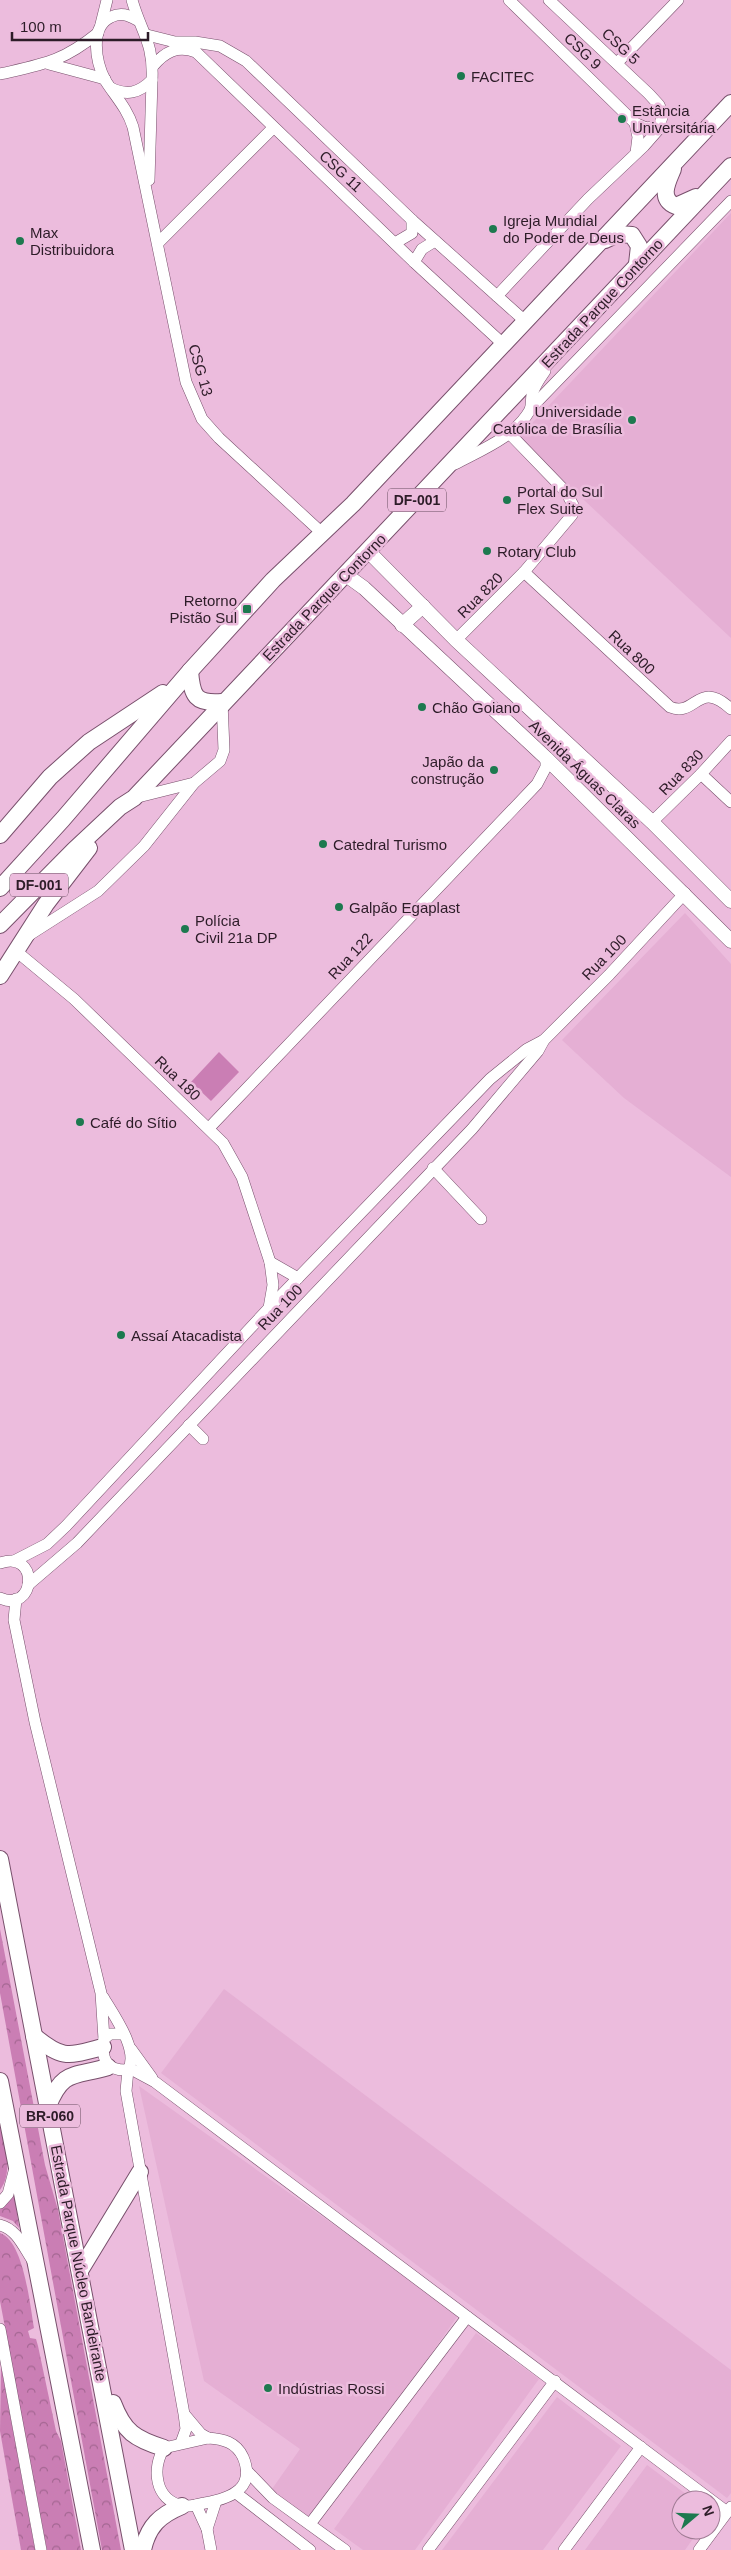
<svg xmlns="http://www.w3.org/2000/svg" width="731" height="2550" font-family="Arial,sans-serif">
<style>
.built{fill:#e5afd4}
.forest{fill:url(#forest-crowns)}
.pitch{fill:#ca7eb4}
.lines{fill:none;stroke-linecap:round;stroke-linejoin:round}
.minor-casing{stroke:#78506c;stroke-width:12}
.major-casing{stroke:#78506c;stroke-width:15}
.highway-casing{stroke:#78506c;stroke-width:18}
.minor{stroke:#fff;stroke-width:11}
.major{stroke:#fff;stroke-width:14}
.highway{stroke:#fff;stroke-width:16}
.poi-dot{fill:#1d794f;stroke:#ecbcdd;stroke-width:2}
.labels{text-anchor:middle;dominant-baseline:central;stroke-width:5;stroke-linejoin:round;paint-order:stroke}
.shield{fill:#ecbcdd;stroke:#664c5e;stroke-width:1}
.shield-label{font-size:14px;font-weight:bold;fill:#2d1c28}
.street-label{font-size:15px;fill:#2d1c28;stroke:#ecbcdd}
.poi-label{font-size:15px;fill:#2d1c28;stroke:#ecbcdd;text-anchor:start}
</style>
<defs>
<pattern id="forest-crowns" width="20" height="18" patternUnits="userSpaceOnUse" patternTransform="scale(1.25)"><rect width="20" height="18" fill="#ca7eb4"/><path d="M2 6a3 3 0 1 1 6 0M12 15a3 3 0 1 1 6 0" fill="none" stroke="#a46692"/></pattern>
</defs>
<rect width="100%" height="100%" fill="#ecbcdd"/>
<g class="built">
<polygon points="731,213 731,638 518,438"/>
<polygon points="685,913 731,964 731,1177 624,1098 562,1040"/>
<polygon points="224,1989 731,2370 731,2493 727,2498 161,2073"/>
<polygon points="139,2086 459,2314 308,2529 265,2499 300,2449 204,2381"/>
<polygon points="476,2333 539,2379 415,2550 363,2550 334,2529"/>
<polygon points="557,2397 621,2446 543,2550 442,2550"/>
<polygon points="647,2465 694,2500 681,2500 681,2530 699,2530 685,2550 585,2550"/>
</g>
<g class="forest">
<polygon points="0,1929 45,2165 58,2210 121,2550 102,2550 0,1993"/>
<path d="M0,2126c4,20 14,46 0,64z"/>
<polygon points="14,2192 19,2228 13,2221 0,2216 0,2208"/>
<path d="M0,2233c24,8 30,73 34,95l-6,3 2,7 6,1 2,7 18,85 5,10 20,109h-34l-47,-249z"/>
<polygon points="1,2366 35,2550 21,2550 0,2431"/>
</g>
<polygon class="pitch" points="219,1052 239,1072 211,1101 191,1082"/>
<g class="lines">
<defs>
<g id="minor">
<polyline points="509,0 635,123 646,128 660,126"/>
<path d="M137,20c-9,-5 -16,-8 -26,-3 -22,10 -15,45 -6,63 10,16 22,28 28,47l53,255 16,37 17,19 103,95"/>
<polyline points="101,24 107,0"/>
<polyline points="147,35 175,42 195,42 220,46 246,61 412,220 525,321"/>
<polyline points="617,63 678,0"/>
<polyline points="49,64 105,79"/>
<path d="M153,66c12,-14 24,-21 43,-14l218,210 89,82"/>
<path d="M0,74c44,-10 62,-12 98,-41"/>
<path d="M111,88c16,8 28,5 41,-8 2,-37 -11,-48 -20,-80"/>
<polyline points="635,123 638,137 636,153"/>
<polyline points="149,180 152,80"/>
<polyline points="158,243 273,128"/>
<polyline points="395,243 412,233 412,220"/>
<polyline points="414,262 422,249 435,241"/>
<polyline points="497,296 588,199 644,146 658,130 663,114 659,105 649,94 549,0"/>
<polyline points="531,408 731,201"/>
<path d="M455,464c26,-14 60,-27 75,-54 2,-5 1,-10 2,-15 2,-9 8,-17 13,-24"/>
<path d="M524,572l146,135c26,11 28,-29 61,2"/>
<polyline points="456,640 524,572 572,515 573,505 566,492 509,433"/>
<polyline points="701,774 731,802"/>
<polyline points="134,798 194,783"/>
<polyline points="652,822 701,774 731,741"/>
<polyline points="26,937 98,891 144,846 194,783 220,761 224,750 222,702"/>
<polyline points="16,951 74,999 223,1143 242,1177 270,1262 273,1285 269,1308"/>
<polyline points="209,1128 537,784 546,767 546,758"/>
<polyline points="433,1168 481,1219"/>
<polyline points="270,1262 298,1278"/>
<polyline points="189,1425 203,1439"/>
<polyline points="14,1561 47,1544 66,1526 269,1308 490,1079 527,1049 544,1040"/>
<path d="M0,1563c40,-14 36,51 0,35"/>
<polyline points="28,1585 77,1543 472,1129 538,1051 544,1040 609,975 685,893"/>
<polyline points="16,1599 14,1620 35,1722 101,1993 104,2039"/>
<path d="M103,1997c10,17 37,54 25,73 -22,1 -27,-11 -24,-31l6,-5h14"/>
<polyline points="131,2049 152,2078"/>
<polyline points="129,2068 155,2082 727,2512"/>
<polyline points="128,2070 126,2091 184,2414 186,2429 181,2443"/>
<polyline points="0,2203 8,2194 15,2168"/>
<path d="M0,2225c17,4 24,23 33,36"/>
<polyline points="0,2329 41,2550"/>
<polyline points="185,2415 201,2434 208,2438"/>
<path d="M208,2438c15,1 28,4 35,19 13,31 -11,41 -38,46 -7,1 -15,4 -22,3 -29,-6 -31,-38 -19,-58z"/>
<polyline points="247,2471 273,2498 345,2550"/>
<polyline points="236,2493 310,2550"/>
<polyline points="196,2505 207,2529 211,2550"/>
<polyline points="310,2524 467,2317"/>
<polyline points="207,2529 216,2501"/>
<polyline points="428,2550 555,2381"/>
<polyline points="564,2550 641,2447"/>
<polyline points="699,2550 731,2507"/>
</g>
<g id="major">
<polyline points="368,551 456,640 652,822 731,901"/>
<polyline points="346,575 364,588 546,758 731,941"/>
<polyline points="402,625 423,606"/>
</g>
<g id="highway">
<path d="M673,169c-5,12 -15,30 3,37l20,-9"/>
<polyline points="605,240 618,234 632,235 639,246 637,264"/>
<path d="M190,671c2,25 5,33 32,31"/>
<polyline points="0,835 50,777 89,742 163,693"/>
<polyline points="0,888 63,819 190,671 273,580 353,504 731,103"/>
<polyline points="0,925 74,850 120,807 134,798 731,166"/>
<polyline points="0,976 46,904 89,848"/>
<polyline points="0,1859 133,2550"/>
<path d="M34,2036c29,24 34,20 69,11"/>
<polyline points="0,2081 92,2550"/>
<path d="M48,2106c15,-37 26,-29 60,-39"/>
<polyline points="81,2269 140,2172"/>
<path d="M113,2403c11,29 22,36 51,45"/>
<path d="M143,2550c5,-24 17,-35 39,-44"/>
</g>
</defs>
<use href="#minor" class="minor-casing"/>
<use href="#major" class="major-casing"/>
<use href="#highway" class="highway-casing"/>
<use href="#minor" class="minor"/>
<use href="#major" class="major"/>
<use href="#highway" class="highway"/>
</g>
<g class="poi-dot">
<circle cx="461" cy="76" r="5"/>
<circle cx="622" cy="119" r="5"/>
<circle cx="493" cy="229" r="5"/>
<circle cx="20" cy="241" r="5"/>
<circle cx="632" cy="420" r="5"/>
<circle cx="507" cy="500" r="5"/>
<circle cx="487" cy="551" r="5"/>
<rect x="242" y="604" width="10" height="10" rx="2.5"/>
<circle cx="422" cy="707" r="5"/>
<circle cx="494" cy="770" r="5"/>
<circle cx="323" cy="844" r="5"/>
<circle cx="339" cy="907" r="5"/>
<circle cx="185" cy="929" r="5"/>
<circle cx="80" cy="1122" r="5"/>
<circle cx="121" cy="1335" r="5"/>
<circle cx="268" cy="2388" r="5"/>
</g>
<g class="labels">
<g class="shield">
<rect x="388" y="488.5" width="58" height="23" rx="4"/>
<rect x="10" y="873.5" width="58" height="23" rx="4"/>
<rect x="20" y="2104.5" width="60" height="23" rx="4"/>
</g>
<g class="shield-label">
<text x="417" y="500">DF-001</text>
<text x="39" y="885">DF-001</text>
<text x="50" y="2116">BR-060</text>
</g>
<g class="street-label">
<text transform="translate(621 46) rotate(43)">CSG 5</text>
<text transform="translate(583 51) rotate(44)">CSG 9</text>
<text transform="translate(341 171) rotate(43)">CSG 11</text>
<text transform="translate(602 303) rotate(-47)">Estrada Parque Contorno</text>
<text transform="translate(201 370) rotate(74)">CSG 13</text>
<text transform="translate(480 595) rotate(-45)">Rua 820</text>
<text transform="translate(324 597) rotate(-46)">Estrada Parque Contorno</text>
<text transform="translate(632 652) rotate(43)">Rua 800</text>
<text transform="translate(681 772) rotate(-46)">Rua 830</text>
<text transform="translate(585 774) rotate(44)">Avenida Águas Claras</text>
<text transform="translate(350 956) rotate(-47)">Rua 122</text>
<text transform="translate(604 957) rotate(-46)">Rua 100</text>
<text transform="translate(178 1078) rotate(44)">Rua 180</text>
<text transform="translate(280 1307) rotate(-46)">Rua 100</text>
<text transform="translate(79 2263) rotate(79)">Estrada Parque Núcleo Bandeirante</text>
</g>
<g class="poi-label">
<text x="471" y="76">FACITEC</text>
<text x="632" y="110">Estância<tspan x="632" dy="17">Universitária</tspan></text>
<text x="503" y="220">Igreja Mundial<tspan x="503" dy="17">do Poder de Deus</tspan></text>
<text x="30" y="232">Max<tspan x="30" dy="17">Distribuidora</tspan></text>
<text x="622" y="411" text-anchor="end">Universidade<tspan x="622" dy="17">Católica de Brasília</tspan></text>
<text x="517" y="491">Portal do Sul<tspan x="517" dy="17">Flex Suite</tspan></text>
<text x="497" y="551">Rotary Club</text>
<text x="237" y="600" text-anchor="end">Retorno<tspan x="237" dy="17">Pistão Sul</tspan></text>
<text x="432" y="707">Chão Goiano</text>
<text x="484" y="761" text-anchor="end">Japão da<tspan x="484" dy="17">construção</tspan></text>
<text x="333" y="844">Catedral Turismo</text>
<text x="349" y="907">Galpão Egaplast</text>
<text x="195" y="920">Polícia<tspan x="195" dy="17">Civil 21a DP</tspan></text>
<text x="90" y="1122">Café do Sítio</text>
<text x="131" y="1335">Assaí Atacadista</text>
<text x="278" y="2388">Indústrias Rossi</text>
</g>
</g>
<g transform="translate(696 2515) rotate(71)"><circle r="24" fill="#ecbcdd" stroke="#a07c95"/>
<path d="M0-4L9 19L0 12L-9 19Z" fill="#1d794f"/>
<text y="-8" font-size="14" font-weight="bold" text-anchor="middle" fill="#2d1c28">N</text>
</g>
<path d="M12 32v8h136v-8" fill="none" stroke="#2d1c28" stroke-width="2.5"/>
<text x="20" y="32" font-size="15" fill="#2d1c28" stroke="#ecbcdd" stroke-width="4" paint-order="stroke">100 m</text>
</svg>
